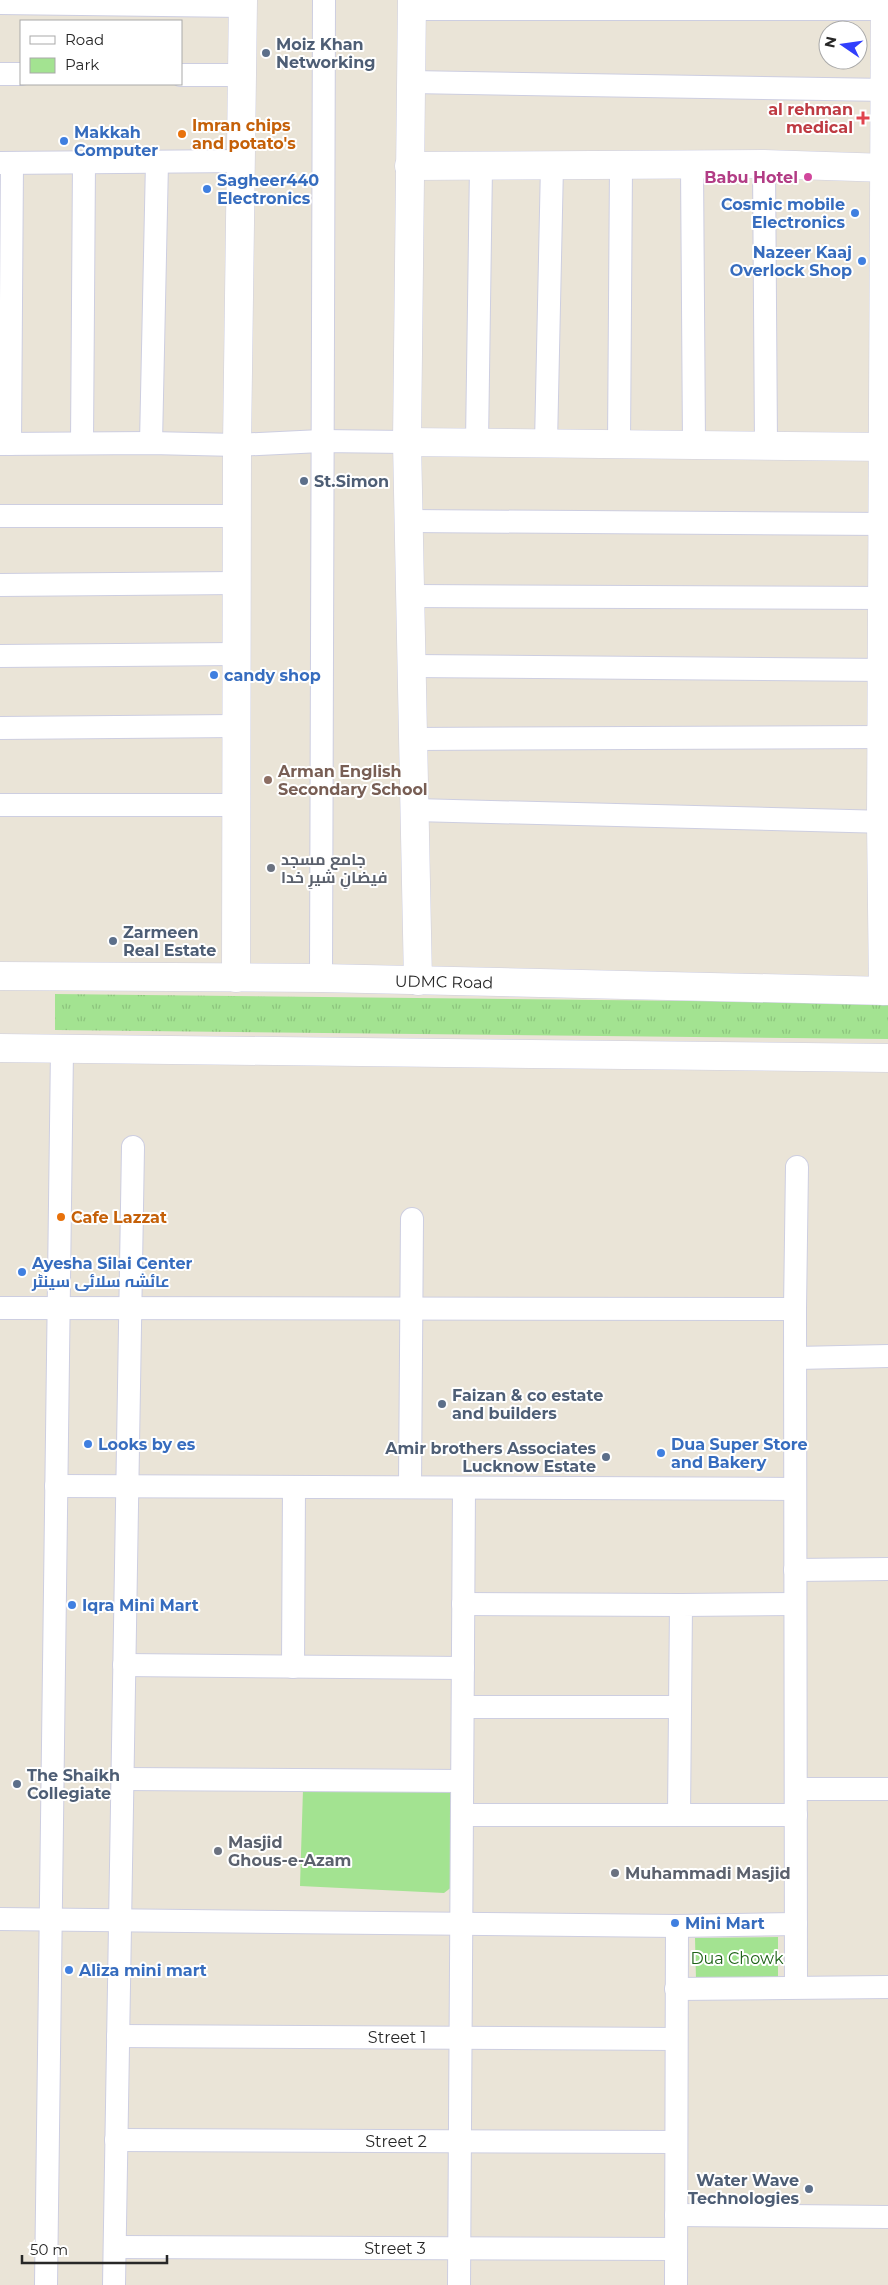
<svg xmlns="http://www.w3.org/2000/svg" width="888" height="2285" font-family="Montserrat,Cairo,sans-serif">
<style>
.grass{fill:url(#grass-tufts)}
.park{fill:#a3e391}
.lines{fill:none;stroke-linecap:round;stroke-linejoin:round}
.minor-casing{stroke:#cdcee1;stroke-width:24}
.tertiary-casing{stroke:#cdcee1;stroke-width:29}
.secondary-casing{stroke:#cdcee1;stroke-width:29}
.minor{stroke:#fff;stroke-width:22}
.tertiary{stroke:#fff;stroke-width:28}
.secondary{stroke:#fff;stroke-width:28}
.service-dot{fill:#5c6f8a;stroke:#fff;stroke-width:2}
.health-dot{fill:#e0444e;stroke:#fff;stroke-width:2}
.food-dot{fill:#e8710a;stroke:#fff;stroke-width:2}
.shop-dot{fill:#3f7fe0;stroke:#fff;stroke-width:2}
.hotel-dot{fill:#d1479c;stroke:#fff;stroke-width:2}
.education-dot{fill:#8d6e63;stroke:#fff;stroke-width:2}
.worship-dot{fill:#6b7280;stroke:#fff;stroke-width:2}
.labels{text-anchor:middle;dominant-baseline:central;stroke-width:4;stroke-linejoin:round;paint-order:stroke}
.service-label{font-size:16px;font-weight:bold;fill:#4e5e75;stroke:#fff;text-anchor:start}
.health-label{font-size:16px;font-weight:bold;fill:#be3a42;stroke:#fff;text-anchor:end}
.food-label{font-size:16px;font-weight:bold;fill:#c56008;stroke:#fff;text-anchor:start}
.shop-label{font-size:16px;font-weight:bold;fill:#366cbe;stroke:#fff;text-anchor:start}
.hotel-label{font-size:16px;font-weight:bold;fill:#b23c85;stroke:#fff;text-anchor:end}
.education-label{font-size:16px;font-weight:bold;fill:#785e54;stroke:#fff;text-anchor:start}
.worship-label{font-size:16px;font-weight:bold;fill:#5b616d;stroke:#fff;text-anchor:start}
.street-label{font-size:16px;fill:#272727;stroke:#fff}
.park-label{font-size:16px;fill:#1e6317;stroke:#fff}
</style>
<defs>
<pattern id="grass-tufts" width="24" height="20" patternUnits="userSpaceOnUse" patternTransform="scale(1.25)"><rect width="24" height="20" fill="#a3e391"/><path d="M3 7l-1-3M5 7V3M7 7l1-3M15 17l-1-3M17 17v-4M19 17l1-3" fill="none" stroke="#8cc37d"/></pattern>
</defs>
<rect width="100%" height="100%" fill="#eae4d7"/>
<polygon class="grass" points="55,994 888,1003 888,1039 55,1030"/>
<g class="park">
<polygon points="303,1789 467,1792 466,1876 444,1893 300,1886"/>
<polygon points="778,1937 778,1979 696,1980 695,1938"/>
</g>
<g class="lines">
<defs>
<g id="minor">
<polyline points="0,3 243,6"/>
<polyline points="412,9 888,9"/>
<polyline points="0,74 21,74"/>
<polyline points="181,75 241,75"/>
<polyline points="411,82 888,90"/>
<polyline points="0,163 239,161"/>
<polyline points="764,164 766,446"/>
<polyline points="692,165 694,445"/>
<polyline points="82,443 84,162"/>
<polyline points="151,443 157,162"/>
<polyline points="477,443 481,166"/>
<polyline points="0,444 151,443 237,445 321,441 407,442"/>
<polyline points="10,444 12,163"/>
<polyline points="546,444 552,165"/>
<polyline points="619,444 621,165"/>
<polyline points="0,516 236,516"/>
<polyline points="409,521 888,524"/>
<polyline points="0,585 236,583"/>
<polyline points="411,596 888,598"/>
<polyline points="0,656 236,654"/>
<polyline points="412,666 888,670"/>
<polyline points="0,728 235,726"/>
<polyline points="413,739 888,737"/>
<polyline points="0,805 235,805"/>
<polyline points="415,810 888,822"/>
<polyline points="321,978 324,0"/>
<polyline points="0,1308 795,1309"/>
<polyline points="796,1358 888,1356"/>
<polyline points="56,1486 795,1489"/>
<polyline points="410,1487 412,1219"/>
<polyline points="795,1570 888,1569"/>
<polyline points="463,1604 681,1605"/>
<polyline points="124,1665 463,1668"/>
<polyline points="293,1667 294,1487"/>
<polyline points="463,1707 680,1707"/>
<polyline points="122,1779 462,1781"/>
<polyline points="797,1789 888,1789"/>
<polyline points="462,1815 796,1815"/>
<polyline points="679,1815 681,1605 795,1604"/>
<polyline points="0,1919 677,1926 796,1924"/>
<polyline points="796,1986 795,1309 797,1167"/>
<polyline points="676,1989 888,1987"/>
<polyline points="118,2036 676,2039"/>
<polyline points="116,2140 676,2142"/>
<polyline points="676,2215 888,2217"/>
<polyline points="115,2247 676,2249"/>
<polyline points="46,2285 62,1049"/>
<polyline points="114,2285 133,1147"/>
<polyline points="459,2285 464,1488"/>
<polyline points="676,2285 677,1926"/>
</g>
<g id="tertiary">
<polyline points="412,0 407,442 418,981"/>
<polyline points="409,166 764,164 888,168"/>
<polyline points="407,442 888,447"/>
<polyline points="236,978 237,445 243,0"/>
<polyline points="883,991 881,821 885,0"/>
</g>
<g id="secondary">
<polyline points="0,976 321,978 888,991"/>
<polyline points="0,1048 888,1058"/>
</g>
</defs>
<use href="#minor" class="minor-casing"/>
<use href="#tertiary" class="tertiary-casing"/>
<use href="#secondary" class="secondary-casing"/>
<use href="#minor" class="minor"/>
<use href="#tertiary" class="tertiary"/>
<use href="#secondary" class="secondary"/>
</g>
<g class="service-dot">
<circle cx="266" cy="53" r="5"/>
<circle cx="304" cy="481" r="5"/>
<circle cx="113" cy="941" r="5"/>
<circle cx="442" cy="1404" r="5"/>
<circle cx="606" cy="1457" r="5"/>
<circle cx="17" cy="1784" r="5"/>
<circle cx="809" cy="2189" r="5"/>
</g>
<path class="health-dot" d="M860.5 110.5h5v5h5v5h-5v5h-5v-5h-5v-5h5z"/>
<g class="food-dot">
<circle cx="182" cy="134" r="5"/>
<circle cx="61" cy="1217" r="5"/>
</g>
<g class="shop-dot">
<circle cx="64" cy="141" r="5"/>
<circle cx="207" cy="189" r="5"/>
<circle cx="855" cy="213" r="5"/>
<circle cx="862" cy="261" r="5"/>
<circle cx="214" cy="675" r="5"/>
<circle cx="22" cy="1272" r="5"/>
<circle cx="88" cy="1444" r="5"/>
<circle cx="661" cy="1453" r="5"/>
<circle cx="72" cy="1605" r="5"/>
<circle cx="675" cy="1923" r="5"/>
<circle cx="69" cy="1970" r="5"/>
</g>
<circle class="hotel-dot" cx="808" cy="177" r="5"/>
<circle class="education-dot" cx="268" cy="780" r="5"/>
<g class="worship-dot">
<circle cx="271" cy="868" r="5"/>
<circle cx="218" cy="1851" r="5"/>
<circle cx="615" cy="1873" r="5"/>
</g>
<g class="labels">
<g class="service-label">
<text x="276" y="44">Moiz Khan<tspan x="276" dy="18">Networking</tspan></text>
<text x="314" y="481">St.Simon</text>
<text x="123" y="932">Zarmeen<tspan x="123" dy="18">Real Estate</tspan></text>
<text x="452" y="1395">Faizan &amp; co estate<tspan x="452" dy="18">and builders</tspan></text>
<text x="596" y="1448" text-anchor="end">Amir brothers Associates<tspan x="596" dy="18">Lucknow Estate</tspan></text>
<text x="27" y="1775">The Shaikh<tspan x="27" dy="18">Collegiate</tspan></text>
<text x="799" y="2180" text-anchor="end">Water Wave<tspan x="799" dy="18">Technologies</tspan></text>
</g>
<g class="health-label">
<text x="853" y="109">al rehman<tspan x="853" dy="18">medical</tspan></text>
</g>
<g class="food-label">
<text x="192" y="125">Imran chips<tspan x="192" dy="18">and potato's</tspan></text>
<text x="71" y="1217">Cafe Lazzat</text>
</g>
<g class="shop-label">
<text x="74" y="132">Makkah<tspan x="74" dy="18">Computer</tspan></text>
<text x="217" y="180">Sagheer440<tspan x="217" dy="18">Electronics</tspan></text>
<text x="845" y="204" text-anchor="end">Cosmic mobile<tspan x="845" dy="18">Electronics</tspan></text>
<text x="852" y="252" text-anchor="end">Nazeer Kaaj<tspan x="852" dy="18">Overlock Shop</tspan></text>
<text x="224" y="675">candy shop</text>
<text x="32" y="1263">Ayesha Silai Center<tspan x="32" dy="18">عائشہ سلائی سینٹر</tspan></text>
<text x="98" y="1444">Looks by es</text>
<text x="671" y="1444">Dua Super Store<tspan x="671" dy="18">and Bakery</tspan></text>
<text x="82" y="1605">Iqra Mini Mart</text>
<text x="685" y="1923">Mini Mart</text>
<text x="79" y="1970">Aliza mini mart</text>
</g>
<g class="hotel-label">
<text x="798" y="177">Babu Hotel</text>
</g>
<g class="education-label">
<text x="278" y="771">Arman English<tspan x="278" dy="18">Secondary School</tspan></text>
</g>
<g class="worship-label">
<text x="281" y="859">جامع مسجد<tspan x="281" dy="18">فیضانِ شیرِ خدا</tspan></text>
<text x="228" y="1842">Masjid<tspan x="228" dy="18">Ghous-e-Azam</tspan></text>
<text x="625" y="1873">Muhammadi Masjid</text>
</g>
<g class="street-label">
<text transform="translate(444 982) rotate(1)">UDMC Road</text>
<text x="397" y="2037">Street 1</text>
<text x="396" y="2141">Street 2</text>
<text x="395" y="2248">Street 3</text>
</g>
<g class="park-label">
<text x="737" y="1958">Dua Chowk</text>
</g>
</g>
<rect x="20" y="20" width="162" height="65" fill="#ffffff" stroke="#a9a9a9"/>
<rect x="30" y="36" width="25" height="8" fill="#ffffff" stroke="#a9a9a9"/>
<text x="65" y="45" font-size="15" fill="#272727">Road</text>
<rect x="30" y="58" width="25" height="15" fill="#a3e391" stroke="#a9a9a9"/>
<text x="65" y="70" font-size="15" fill="#272727">Park</text>
<g transform="translate(843 45) rotate(283)"><circle r="24" fill="#ffffff" stroke="#a9a9a9"/>
<path d="M0-4L9 19L0 12L-9 19Z" fill="#313ffd"/>
<text y="-8" font-size="14" font-weight="bold" text-anchor="middle" fill="#272727">N</text>
</g>
<path d="M22 2255v8h145v-8" fill="none" stroke="#272727" stroke-width="2.5"/>
<text x="30" y="2255" font-size="15" fill="#272727" stroke="#ffffff" stroke-width="4" paint-order="stroke">50 m</text>
</svg>
